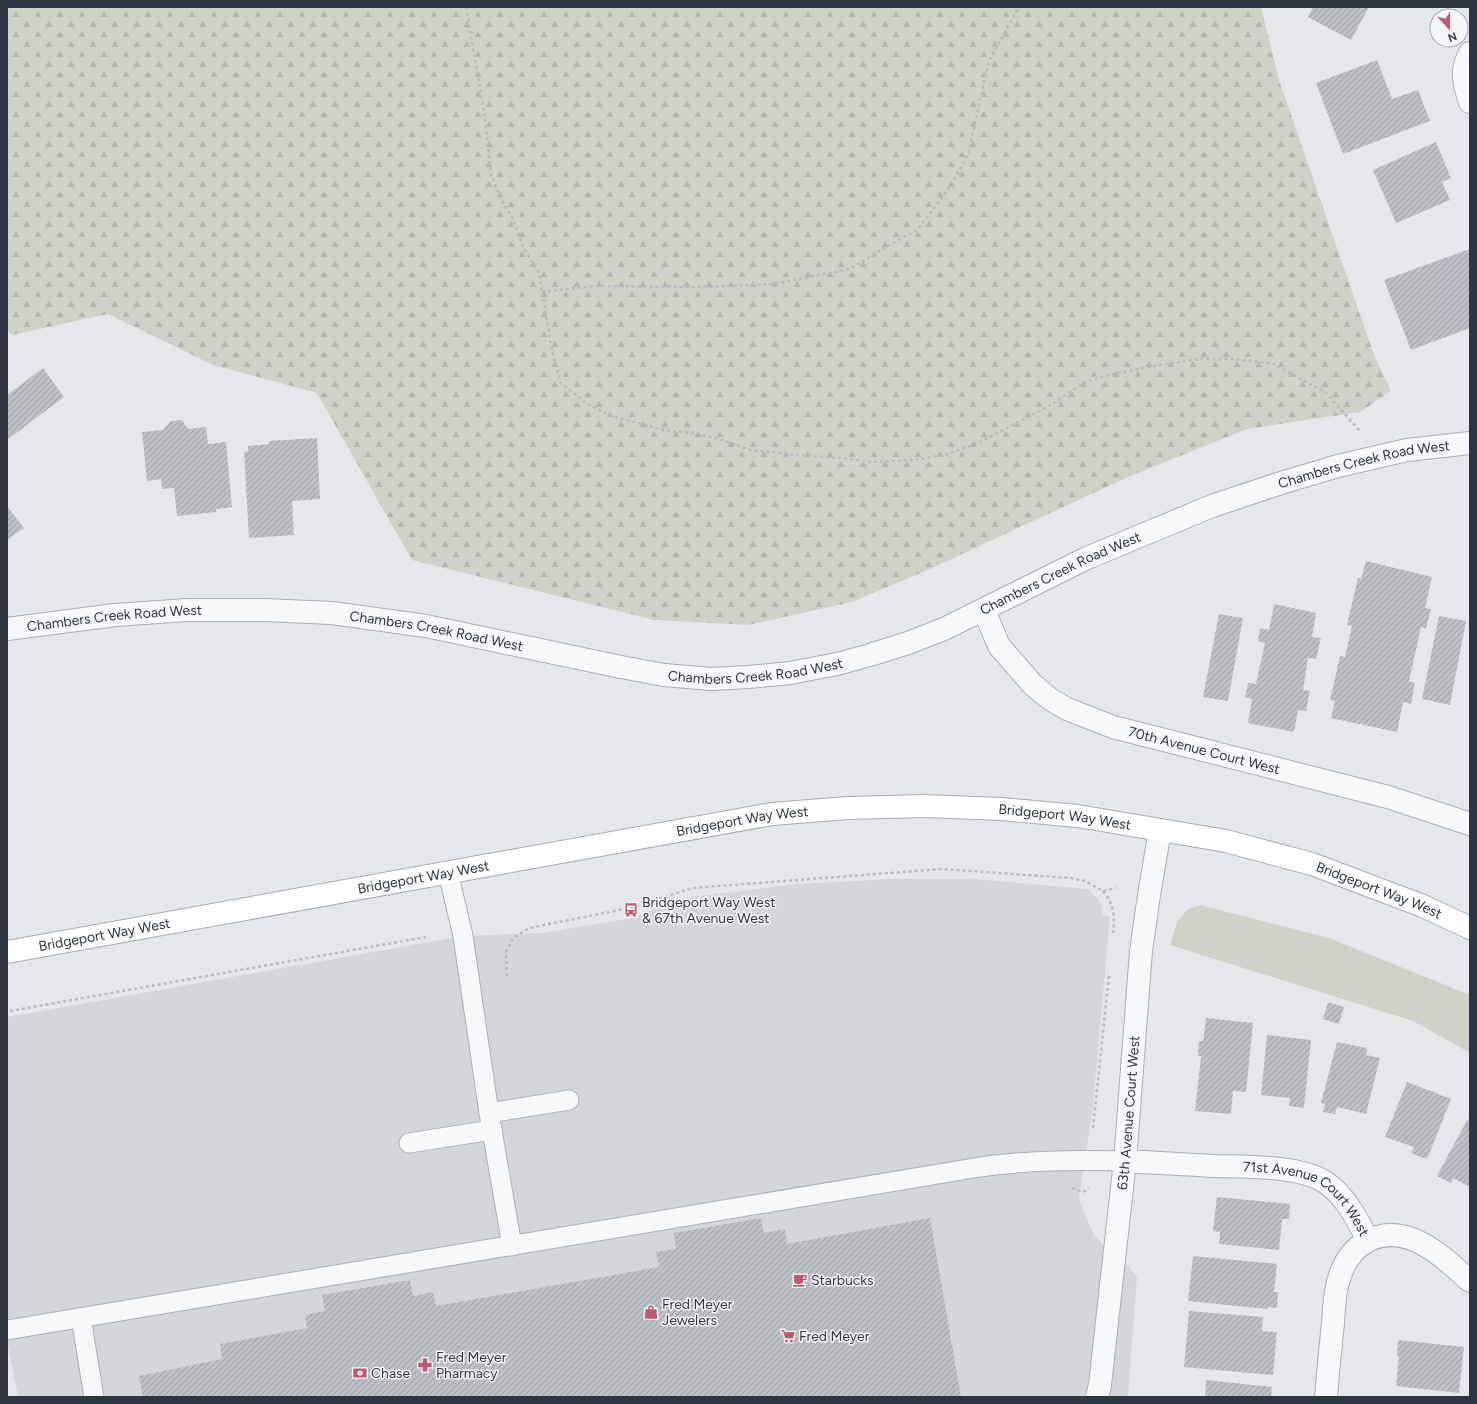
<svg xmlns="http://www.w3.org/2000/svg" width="1477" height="1404" font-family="Figtree,sans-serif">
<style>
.built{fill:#d3d7dc}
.green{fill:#cbd4c7}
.forest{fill:url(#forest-firs)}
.building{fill:url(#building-hatch)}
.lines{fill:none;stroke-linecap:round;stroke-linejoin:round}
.service-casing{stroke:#aaafb5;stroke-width:21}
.minor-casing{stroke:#aaafb5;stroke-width:24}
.tertiary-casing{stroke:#aaafb5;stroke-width:24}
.primary-casing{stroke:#a5adb5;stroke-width:24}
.path{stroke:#b7babe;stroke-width:2.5;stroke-dasharray:3 3;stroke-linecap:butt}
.service{stroke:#f7f8f9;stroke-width:19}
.minor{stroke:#f7f8f9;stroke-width:22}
.tertiary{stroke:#f7f8f9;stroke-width:22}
.primary{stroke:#fff;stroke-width:22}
.labels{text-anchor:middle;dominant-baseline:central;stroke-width:3;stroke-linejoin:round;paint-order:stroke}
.street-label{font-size:14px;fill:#2e3741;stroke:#f4f6f8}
.poi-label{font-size:14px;fill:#2e3741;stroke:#f4f6f8;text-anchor:start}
</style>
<defs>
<pattern id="forest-firs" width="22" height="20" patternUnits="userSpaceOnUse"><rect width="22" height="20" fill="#cbd4c7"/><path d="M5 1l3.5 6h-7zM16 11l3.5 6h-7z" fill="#afb7ac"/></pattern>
<pattern id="building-hatch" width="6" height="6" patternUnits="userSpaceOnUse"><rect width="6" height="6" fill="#bcc1c7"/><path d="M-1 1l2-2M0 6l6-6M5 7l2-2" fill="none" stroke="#999ea3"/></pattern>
</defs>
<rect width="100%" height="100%" fill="#e5e8eb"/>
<polygon class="built" points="893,879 975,879 1088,889 1099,900 1102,907 1102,915 1110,916 1093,1106 1079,1199 1093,1233 1102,1244 1120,1257 1137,1277 1128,1397 18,1397 7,1342 7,1017 463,936 542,933 633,918 683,898 796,884"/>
<polygon class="green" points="1200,905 1329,938 1470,995 1470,1053 1413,1021 1170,945 1177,922 1187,910"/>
<polygon class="forest" points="7,7 1261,7 1279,80 1374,355 1391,391 1360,412 1247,429 1128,477 930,569 852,602 748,625 655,620 412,560 317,393 213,365 108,314 12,335 7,330"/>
<g class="building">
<polygon points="1313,7 1369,7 1351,40 1308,17"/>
<polygon points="1377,60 1392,99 1418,90 1430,121 1343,154 1316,83"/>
<polygon points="1436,142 1451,178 1442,182 1450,200 1396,223 1373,170"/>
<polygon points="1470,249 1470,328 1411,350 1384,280"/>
<polygon points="43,368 64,397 7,440 7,395"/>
<polygon points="182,420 188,429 206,427 208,444 226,442 232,507 216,509 216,512 177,516 174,488 162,489 161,479 147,481 142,432 163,430 171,421"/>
<polygon points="317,438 320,499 292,501 294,535 249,538 244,452 248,451 248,446 269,444 269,441"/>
<polygon points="7,506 24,528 7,540"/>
<polygon points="1366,561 1432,577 1425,608 1431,609 1426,629 1421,627 1409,681 1415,683 1411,704 1403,702 1397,732 1331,718 1335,701 1330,700 1340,656 1345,657 1352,626 1347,625 1358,578 1361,579"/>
<polygon points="1274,604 1316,613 1312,637 1321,638 1316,659 1308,658 1303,690 1310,691 1306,711 1298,710 1294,732 1248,723 1252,699 1245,697 1248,683 1256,684 1265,643 1258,641 1260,628 1269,630"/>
<polygon points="1219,614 1243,618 1228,701 1203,697"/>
<polygon points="1439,616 1466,621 1450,705 1422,699"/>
<polygon points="1328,1002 1344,1007 1339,1024 1323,1019"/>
<polygon points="1206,1018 1253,1023 1246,1092 1233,1091 1231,1114 1195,1111 1201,1056 1198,1056 1199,1041 1203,1041"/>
<polygon points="1267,1035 1311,1040 1304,1108 1289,1106 1290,1098 1261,1095"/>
<polygon points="1337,1042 1367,1048 1366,1055 1380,1058 1366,1114 1337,1107 1335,1114 1323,1112 1325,1104 1321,1103"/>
<polygon points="1407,1082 1451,1099 1428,1157 1427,1157 1426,1159 1411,1153 1414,1147 1385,1137"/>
<polygon points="1470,1117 1470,1187 1453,1178 1451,1183 1437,1176 1467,1120 1468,1121"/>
<polygon points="1217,1197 1290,1204 1289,1219 1282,1219 1279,1250 1219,1244 1220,1232 1213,1231"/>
<polygon points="761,1218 764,1233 785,1229 787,1244 930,1218 961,1397 143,1397 139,1376 222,1359 220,1344 307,1328 305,1315 325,1311 322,1295 410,1280 413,1296 433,1292 436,1306 659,1267 656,1252 676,1249 674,1233"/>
<polygon points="1193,1256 1277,1264 1274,1292 1278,1292 1277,1308 1268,1307 1267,1309 1188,1301"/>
<polygon points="1189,1311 1263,1317 1262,1331 1277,1332 1273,1375 1184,1367"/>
<polygon points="1398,1340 1464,1347 1459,1393 1396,1386 1399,1356 1397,1356"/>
<polygon points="1206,1380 1272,1387 1271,1397 1205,1397"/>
</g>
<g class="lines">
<defs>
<g id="service">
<polyline points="448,872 463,936 489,1113 512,1246"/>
<polyline points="489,1113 569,1100"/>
<polyline points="409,1143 492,1130"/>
<polyline points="81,1318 94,1397"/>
<path d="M7,1330l967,-162c50,-8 100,-8 151,-7"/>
</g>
<g id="minor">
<path d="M1470,53c-10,16 -6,32 0,49"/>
<path id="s1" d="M984,610l15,36 34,39 17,14 17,10 46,18 275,70 82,27"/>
<path id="s2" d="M1125,1161c29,2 59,3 88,5 32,1 85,-1 112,16 20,13 32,37 43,58"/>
<path id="s3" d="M1097,1397l3,-12 25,-224 16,-210 8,-56 11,-65"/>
<path d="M1326,1397c2,-24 4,-48 7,-73 1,-15 1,-31 6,-45 11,-38 44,-54 80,-37 20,10 35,25 51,39"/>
</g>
<g id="tertiary">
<path id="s4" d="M7,629l108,-14 72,-5h78l67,3 94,13 195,41 43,8 47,4 38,-2 41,-4 47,-9 33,-9 38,-12 36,-14 143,-71 125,-52 69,-23 57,-17 69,-16 63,-7"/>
</g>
<g id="primary">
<path id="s5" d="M7,952l765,-138 76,-6 77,-2 76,3 77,7 148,25 86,23 111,42 47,22"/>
</g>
</defs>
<use href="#service" class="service-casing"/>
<use href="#minor" class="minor-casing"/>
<use href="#tertiary" class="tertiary-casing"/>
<use href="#primary" class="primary-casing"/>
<g class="path">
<polyline points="466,7 485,118 491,175 501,199 513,219 523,247 539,273 552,351 561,383 586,403 611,416 664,430 694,433 719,439 751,450 808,456 842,458 871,462 913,460 945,455 980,442 1049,406 1085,382 1118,373 1159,365 1201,359 1235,359 1274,364 1326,393 1360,431"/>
<polyline points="542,292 594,286 701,287 773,284 850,269 884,248 917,230 942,198 953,181 968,155 989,61 1019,7"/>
<path d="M1103,891c11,15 12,23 10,42"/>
<polyline points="507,976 506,952 513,938 529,928 634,907 692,888 942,869 1070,878 1085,881 1103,891 1116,888"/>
<polyline points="10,1011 426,937"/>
<polyline points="1093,1128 1109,974"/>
<polyline points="1072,1188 1083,1192 1089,1188"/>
</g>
<use href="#service" class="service"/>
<use href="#minor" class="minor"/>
<use href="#tertiary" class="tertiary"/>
<use href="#primary" class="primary"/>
</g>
<defs>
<symbol id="bus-bare" viewBox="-9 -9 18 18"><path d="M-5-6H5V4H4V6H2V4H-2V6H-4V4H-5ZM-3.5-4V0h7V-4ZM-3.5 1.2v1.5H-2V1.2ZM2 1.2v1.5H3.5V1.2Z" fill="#c05973" stroke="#f4f6f8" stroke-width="2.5" paint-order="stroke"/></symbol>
<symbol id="cafe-bare" viewBox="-9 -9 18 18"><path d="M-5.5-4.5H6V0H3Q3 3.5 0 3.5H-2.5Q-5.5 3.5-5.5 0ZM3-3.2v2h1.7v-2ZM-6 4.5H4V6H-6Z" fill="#c05973" stroke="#f4f6f8" stroke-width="2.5" paint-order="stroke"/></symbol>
<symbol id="shop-bare" viewBox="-9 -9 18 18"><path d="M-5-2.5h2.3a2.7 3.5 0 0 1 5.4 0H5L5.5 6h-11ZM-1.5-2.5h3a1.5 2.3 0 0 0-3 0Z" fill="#c05973" stroke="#f4f6f8" stroke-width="2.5" paint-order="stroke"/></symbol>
<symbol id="supermarket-bare" viewBox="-9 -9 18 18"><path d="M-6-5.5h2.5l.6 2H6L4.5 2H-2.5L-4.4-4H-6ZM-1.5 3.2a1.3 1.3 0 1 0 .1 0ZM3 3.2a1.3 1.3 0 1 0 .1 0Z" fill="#c05973" stroke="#f4f6f8" stroke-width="2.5" paint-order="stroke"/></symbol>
<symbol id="pharmacy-bare" viewBox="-9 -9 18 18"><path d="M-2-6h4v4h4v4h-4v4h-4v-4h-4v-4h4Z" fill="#c05973" stroke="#f4f6f8" stroke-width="2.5" paint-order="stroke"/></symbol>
<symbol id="bank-bare" viewBox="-9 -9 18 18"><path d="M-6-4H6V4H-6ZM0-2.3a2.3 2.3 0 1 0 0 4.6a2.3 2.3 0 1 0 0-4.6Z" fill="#c05973" stroke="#f4f6f8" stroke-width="2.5" paint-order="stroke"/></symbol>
</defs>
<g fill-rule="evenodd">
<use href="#bus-bare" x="621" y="900" width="20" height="20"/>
<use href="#cafe-bare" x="790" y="1270" width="20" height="20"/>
<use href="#shop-bare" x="641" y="1302" width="20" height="20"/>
<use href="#supermarket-bare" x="778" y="1326" width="20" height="20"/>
<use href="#pharmacy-bare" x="415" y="1355" width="20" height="20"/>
<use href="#bank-bare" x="350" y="1363" width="20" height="20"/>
</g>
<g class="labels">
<g class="street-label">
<text stroke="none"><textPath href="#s4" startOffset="1404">Chambers Creek Road West</textPath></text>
<text stroke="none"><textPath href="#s4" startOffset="1080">Chambers Creek Road West</textPath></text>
<text stroke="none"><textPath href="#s4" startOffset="108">Chambers Creek Road West</textPath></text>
<text stroke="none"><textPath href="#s4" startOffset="432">Chambers Creek Road West</textPath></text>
<text stroke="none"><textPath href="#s4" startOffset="756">Chambers Creek Road West</textPath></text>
<text stroke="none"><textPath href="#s1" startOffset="276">70th Avenue Court West</textPath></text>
<text stroke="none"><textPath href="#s5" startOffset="1071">Bridgeport Way West</textPath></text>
<text stroke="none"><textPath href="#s5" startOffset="747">Bridgeport Way West</textPath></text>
<text stroke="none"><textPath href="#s5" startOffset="423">Bridgeport Way West</textPath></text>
<text stroke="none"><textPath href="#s5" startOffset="1395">Bridgeport Way West</textPath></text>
<text stroke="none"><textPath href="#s5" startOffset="99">Bridgeport Way West</textPath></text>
<text stroke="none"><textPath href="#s3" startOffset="286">63th Avenue Court West</textPath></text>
<text stroke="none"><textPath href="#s2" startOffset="194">71st Avenue Court West</textPath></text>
</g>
<g class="poi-label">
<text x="642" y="902">Bridgeport Way West<tspan x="642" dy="16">&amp; 67th Avenue West</tspan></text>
<text x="811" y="1280">Starbucks</text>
<text x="662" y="1304">Fred Meyer<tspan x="662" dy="16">Jewelers</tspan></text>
<text x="799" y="1336">Fred Meyer</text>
<text x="436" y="1357">Fred Meyer<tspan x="436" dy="16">Pharmacy</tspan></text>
<text x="371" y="1373">Chase</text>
</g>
</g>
<rect width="1477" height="1404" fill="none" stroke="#2e3741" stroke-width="16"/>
<g transform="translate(1449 28) rotate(159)"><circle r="19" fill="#f4f6f8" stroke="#a5aaaf"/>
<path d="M0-3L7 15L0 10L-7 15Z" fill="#c05973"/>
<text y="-6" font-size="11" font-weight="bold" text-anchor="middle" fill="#2e3741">N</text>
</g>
</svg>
